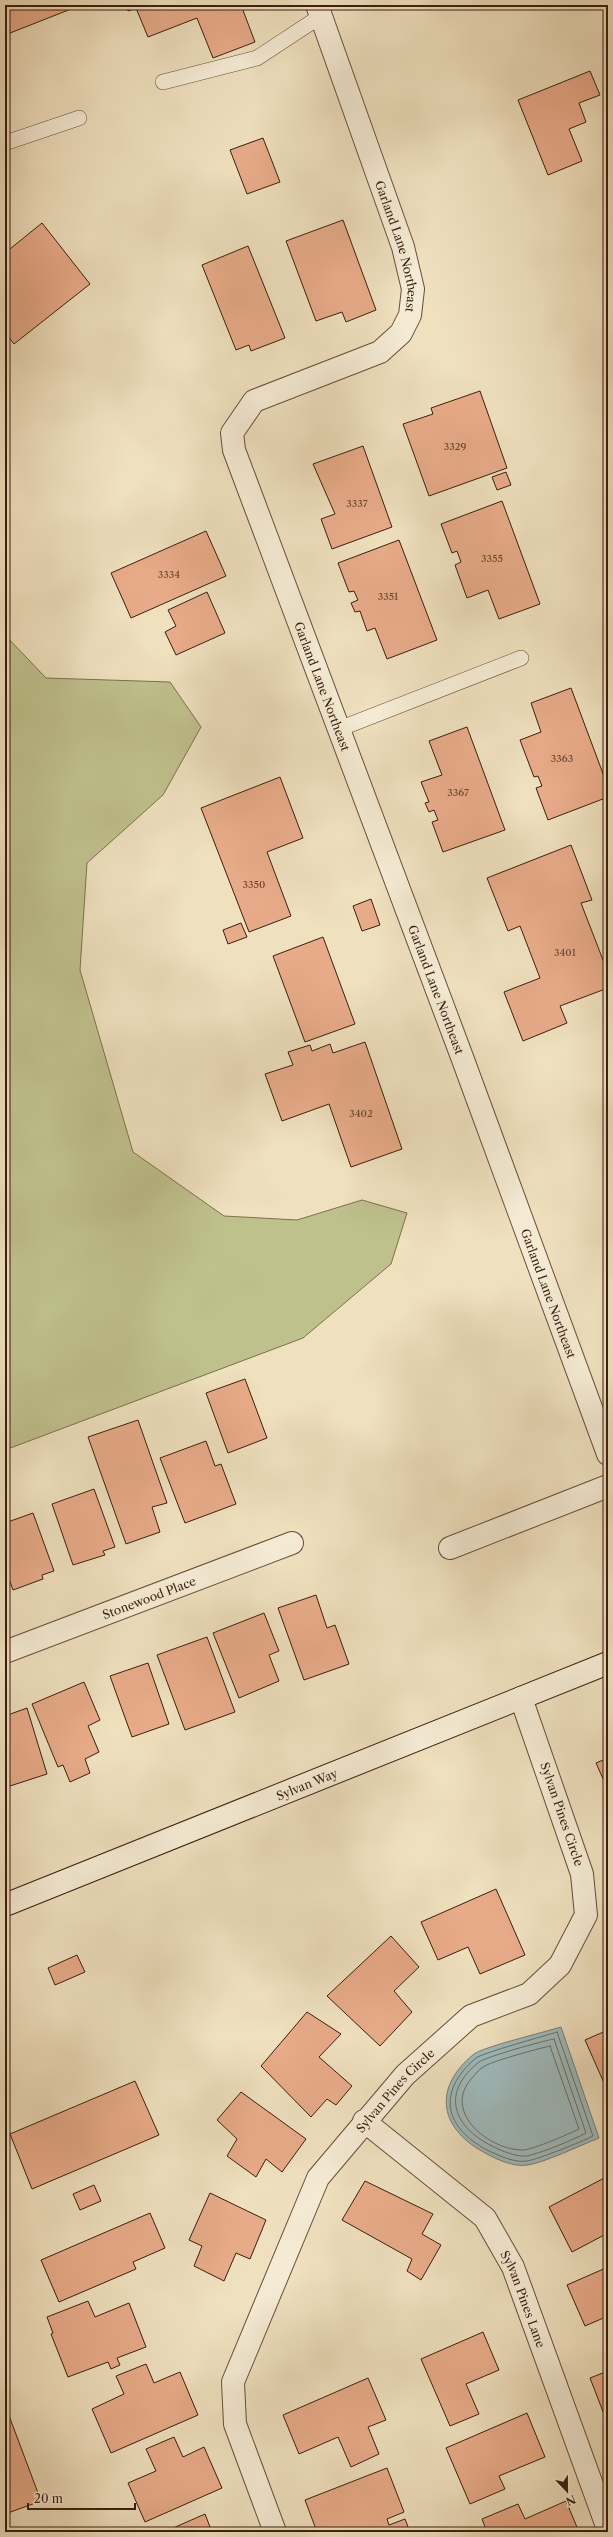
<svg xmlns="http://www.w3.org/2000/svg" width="613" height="2537" font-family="'Libre Caslon Text',serif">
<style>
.green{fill:#bfc18d;stroke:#7d704d}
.water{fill:#9ebabc;stroke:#767c76}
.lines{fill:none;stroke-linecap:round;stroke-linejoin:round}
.shore{stroke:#6c6c64;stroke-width:1}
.building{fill:#e8ab89;stroke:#3b1e0d}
.lane-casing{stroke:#684e39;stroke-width:16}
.street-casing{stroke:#684e39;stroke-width:24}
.secondary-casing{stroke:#3b1e0d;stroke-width:24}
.lane{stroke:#f5ebd5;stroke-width:15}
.street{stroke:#f5ebd5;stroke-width:22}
.secondary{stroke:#f5ebd5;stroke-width:22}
.labels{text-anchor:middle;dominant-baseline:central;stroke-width:3.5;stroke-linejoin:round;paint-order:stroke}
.number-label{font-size:10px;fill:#66412c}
.street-label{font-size:12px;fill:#3b1e0d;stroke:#f5ebd5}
</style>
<rect width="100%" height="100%" fill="#efe0be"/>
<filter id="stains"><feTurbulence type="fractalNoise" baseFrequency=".005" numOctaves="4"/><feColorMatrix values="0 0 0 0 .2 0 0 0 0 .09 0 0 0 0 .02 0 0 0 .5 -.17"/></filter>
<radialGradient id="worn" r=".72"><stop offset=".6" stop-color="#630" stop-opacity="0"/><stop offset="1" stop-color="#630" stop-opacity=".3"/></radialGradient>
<polygon class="green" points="5,635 46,678 170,682 201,727 163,795 87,863 80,970 133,1152 224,1216 297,1220 362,1200 407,1213 391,1264 303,1338 5,1450"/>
<path class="water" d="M561,2027l38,111c-18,7 -55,25 -72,27 -13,2 -29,-5 -40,-11 -47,-24 -56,-65 -13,-100 9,-7 71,-22 87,-27z"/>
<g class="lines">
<g class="shore">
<path d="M557,2032l36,104c-12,6 -54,23 -66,25 -12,2 -27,-5 -38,-10 -45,-23 -53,-59 -13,-93 6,-5 69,-22 81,-26z"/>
<path d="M554,2039l32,94c-13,7 -45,20 -59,23 -11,1 -25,-5 -35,-10 -40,-20 -51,-54 -13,-84 6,-5 64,-21 75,-23z"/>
<path d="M550,2046l29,83c-10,5 -45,20 -55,21 -34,1 -83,-38 -52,-72 3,-3 7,-9 11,-11 9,-6 54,-18 67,-21z"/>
</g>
</g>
<g class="building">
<polygon points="5,5 69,5 71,9 5,35"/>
<polygon points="126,5 241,5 255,42 213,58 197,18 148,37 136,8 128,11"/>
<polygon points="590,71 600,95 579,103 586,122 569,129 582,161 548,175 518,100"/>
<polygon points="263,138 280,182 247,194 230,150"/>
<polygon points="343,220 376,310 346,322 342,312 316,321 286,241"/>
<polygon points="42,223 90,284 14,344 8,336 5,338 5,253"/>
<polygon points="248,246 285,338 251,351 249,345 236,350 202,265"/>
<polygon points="480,391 507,468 429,496 403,424 433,414 431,408"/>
<polygon points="363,446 392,527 332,549 321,519 335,514 313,464"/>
<polygon points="506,472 511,485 497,490 492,477"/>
<polygon points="502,501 540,604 499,619 488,590 467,598 455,565 461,562 457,551 452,553 441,524"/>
<polygon points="206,531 226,576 131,618 111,573"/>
<polygon points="399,540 437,640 387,659 375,628 367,631 360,611 355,612 351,603 358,600 354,591 349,592 338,563"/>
<polygon points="207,592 225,633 176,655 165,632 176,626 168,610"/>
<polygon points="571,688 608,787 608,797 548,820 536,788 542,786 538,776 534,777 520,740 541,732 531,703"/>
<polygon points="467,727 505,830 443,852 432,822 438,820 434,810 429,812 425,803 429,802 421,782 442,775 429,741"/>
<polygon points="280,777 303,838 267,852 291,916 249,932 201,808"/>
<polygon points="571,845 592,900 581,903 608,973 608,988 560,1006 567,1023 523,1041 504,992 540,978 520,926 508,931 487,878"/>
<polygon points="371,899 380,925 362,931 353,906"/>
<polygon points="241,923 247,937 228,944 223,930"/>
<polygon points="323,937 355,1024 305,1042 273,956"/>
<polygon points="365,1042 402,1149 351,1167 329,1104 282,1121 265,1074 293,1065 288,1052 310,1045 312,1051 330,1044 333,1053"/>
<polygon points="245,1379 267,1438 228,1453 206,1393"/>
<polygon points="138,1420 167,1503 152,1507 160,1532 126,1544 88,1437"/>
<polygon points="206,1441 215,1466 221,1464 236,1504 185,1523 160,1458"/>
<polygon points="94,1489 115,1547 103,1551 105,1555 73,1565 52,1504"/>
<polygon points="33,1513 54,1571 42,1575 43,1579 13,1590 5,1568 5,1523"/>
<polygon points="316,1595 327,1628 335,1625 349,1664 304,1680 278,1608"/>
<polygon points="264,1613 279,1651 269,1655 279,1681 239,1698 213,1633"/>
<polygon points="207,1637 235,1712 185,1730 157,1655"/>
<polygon points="148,1663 169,1724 132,1737 110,1676"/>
<polygon points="84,1682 100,1720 88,1726 99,1752 85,1759 90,1773 70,1782 63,1765 58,1767 32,1704"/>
<polygon points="27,1708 47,1774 10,1786 5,1771 5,1716"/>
<polygon points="608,1758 608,1790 596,1763"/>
<polygon points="496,1889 525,1955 480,1974 468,1947 438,1960 421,1922"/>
<polygon points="391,1936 419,1967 394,1991 412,2012 380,2046 327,1996"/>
<polygon points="77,1955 85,1972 55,1985 48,1968"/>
<polygon points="307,2012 341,2034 319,2057 352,2086 336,2105 327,2099 311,2117 261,2066"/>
<polygon points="608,2030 608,2092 585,2040"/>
<polygon points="135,2081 159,2135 32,2189 10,2134"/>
<polygon points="241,2092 306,2139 282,2172 266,2159 256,2177 227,2156 237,2139 217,2120"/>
<polygon points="608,2176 608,2233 572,2252 549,2207"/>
<polygon points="365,2181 433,2214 422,2234 441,2245 421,2280 407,2271 412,2259 342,2220"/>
<polygon points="94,2185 101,2201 80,2210 73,2194"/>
<polygon points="210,2193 266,2220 250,2259 236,2253 224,2281 194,2266 202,2246 189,2240"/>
<polygon points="150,2213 165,2248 133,2262 136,2269 59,2302 41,2260"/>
<polygon points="608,2267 608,2316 585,2326 567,2285"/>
<polygon points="88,2301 95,2317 129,2303 146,2347 117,2358 120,2365 111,2369 108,2362 68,2377 51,2334 53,2333 47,2317"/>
<polygon points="483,2332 499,2370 466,2384 479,2414 450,2426 421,2359"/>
<polygon points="146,2364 154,2383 180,2372 198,2415 111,2453 92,2409 124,2394 116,2376"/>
<polygon points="608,2371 608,2422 607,2422 590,2378"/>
<polygon points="368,2378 386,2420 368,2427 379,2454 351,2467 338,2437 299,2454 283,2415"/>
<polygon points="5,2405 41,2501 5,2514"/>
<polygon points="527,2413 545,2457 499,2476 505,2489 470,2504 446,2448"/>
<polygon points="174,2437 183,2457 204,2447 222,2488 145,2522 128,2483 156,2471 146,2449"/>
<polygon points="387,2468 404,2512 387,2519 389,2525 405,2519 410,2532 317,2532 305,2500"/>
<polygon points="566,2501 579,2532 487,2532 482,2519 518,2504 525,2519"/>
<polygon points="205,2514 212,2532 164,2532"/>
</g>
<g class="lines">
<defs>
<g id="lane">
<polyline points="163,82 257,58 321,16"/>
<polyline points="5,143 79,118"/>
<polyline points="339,729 521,658"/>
</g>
<g id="street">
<path id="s1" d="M317,5l86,242 10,42 -3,26 -9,18 -21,19 -126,49 -22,32 2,17 228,607 146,397"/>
<polyline points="450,1548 608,1486"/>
<path id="s2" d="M5,1652l287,-109"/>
<path id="s3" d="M364,2121l121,97 28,49 95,262"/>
<path id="s4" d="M275,2532l-40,-108 -2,-42 85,-204 87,-103 66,-59 58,-22 31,-29 26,-50 -4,-41 -61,-176"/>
</g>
<g id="secondary">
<path id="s5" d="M5,1905l603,-242"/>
</g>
</defs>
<use href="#lane" class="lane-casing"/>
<use href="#street" class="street-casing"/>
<use href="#secondary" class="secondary-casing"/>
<use href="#lane" class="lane"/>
<use href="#street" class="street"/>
<use href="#secondary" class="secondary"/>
</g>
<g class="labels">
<g class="number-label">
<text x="455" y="446">3329</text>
<text x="357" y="503">3337</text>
<text x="492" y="558">3355</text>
<text x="169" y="574">3334</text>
<text x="388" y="596">3351</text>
<text x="562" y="758">3363</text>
<text x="458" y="792">3367</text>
<text x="254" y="884">3350</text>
<text x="565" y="952">3401</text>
<text x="361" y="1113">3402</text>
</g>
<g class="street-label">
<text stroke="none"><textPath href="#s1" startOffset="255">Garland Lane Northeast</textPath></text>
<text stroke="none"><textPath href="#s1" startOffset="818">Garland Lane Northeast</textPath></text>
<text stroke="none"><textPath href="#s1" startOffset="1142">Garland Lane Northeast</textPath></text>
<text stroke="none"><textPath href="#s1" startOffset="1466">Garland Lane Northeast</textPath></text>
<text stroke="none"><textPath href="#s2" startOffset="154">Stonewood Place</textPath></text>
<text stroke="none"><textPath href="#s5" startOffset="325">Sylvan Way</textPath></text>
<text transform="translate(562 1814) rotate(71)">Sylvan Pines Circle</text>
<text stroke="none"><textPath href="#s4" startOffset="495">Sylvan Pines Circle</textPath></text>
<text stroke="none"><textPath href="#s3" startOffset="245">Sylvan Pines Lane</textPath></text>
</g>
</g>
<rect width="613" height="2537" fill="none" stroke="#efe0be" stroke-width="20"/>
<rect x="6" y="6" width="601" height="2525" fill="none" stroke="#3b1e0d" stroke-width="2"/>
<rect x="10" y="10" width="593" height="2517" fill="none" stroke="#3b1e0d"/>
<g transform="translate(567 2491) rotate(158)" stroke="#f5ebd5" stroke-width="3" paint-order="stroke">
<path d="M0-3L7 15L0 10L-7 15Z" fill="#3b1e0d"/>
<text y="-6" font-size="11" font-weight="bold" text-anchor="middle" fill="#3b1e0d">N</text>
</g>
<path d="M28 2503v6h107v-6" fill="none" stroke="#3b1e0d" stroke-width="2"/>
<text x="34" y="2503" font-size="12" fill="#3b1e0d" stroke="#f5ebd5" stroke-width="3" paint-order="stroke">20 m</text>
<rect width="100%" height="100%" filter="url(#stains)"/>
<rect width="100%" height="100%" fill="url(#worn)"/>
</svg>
